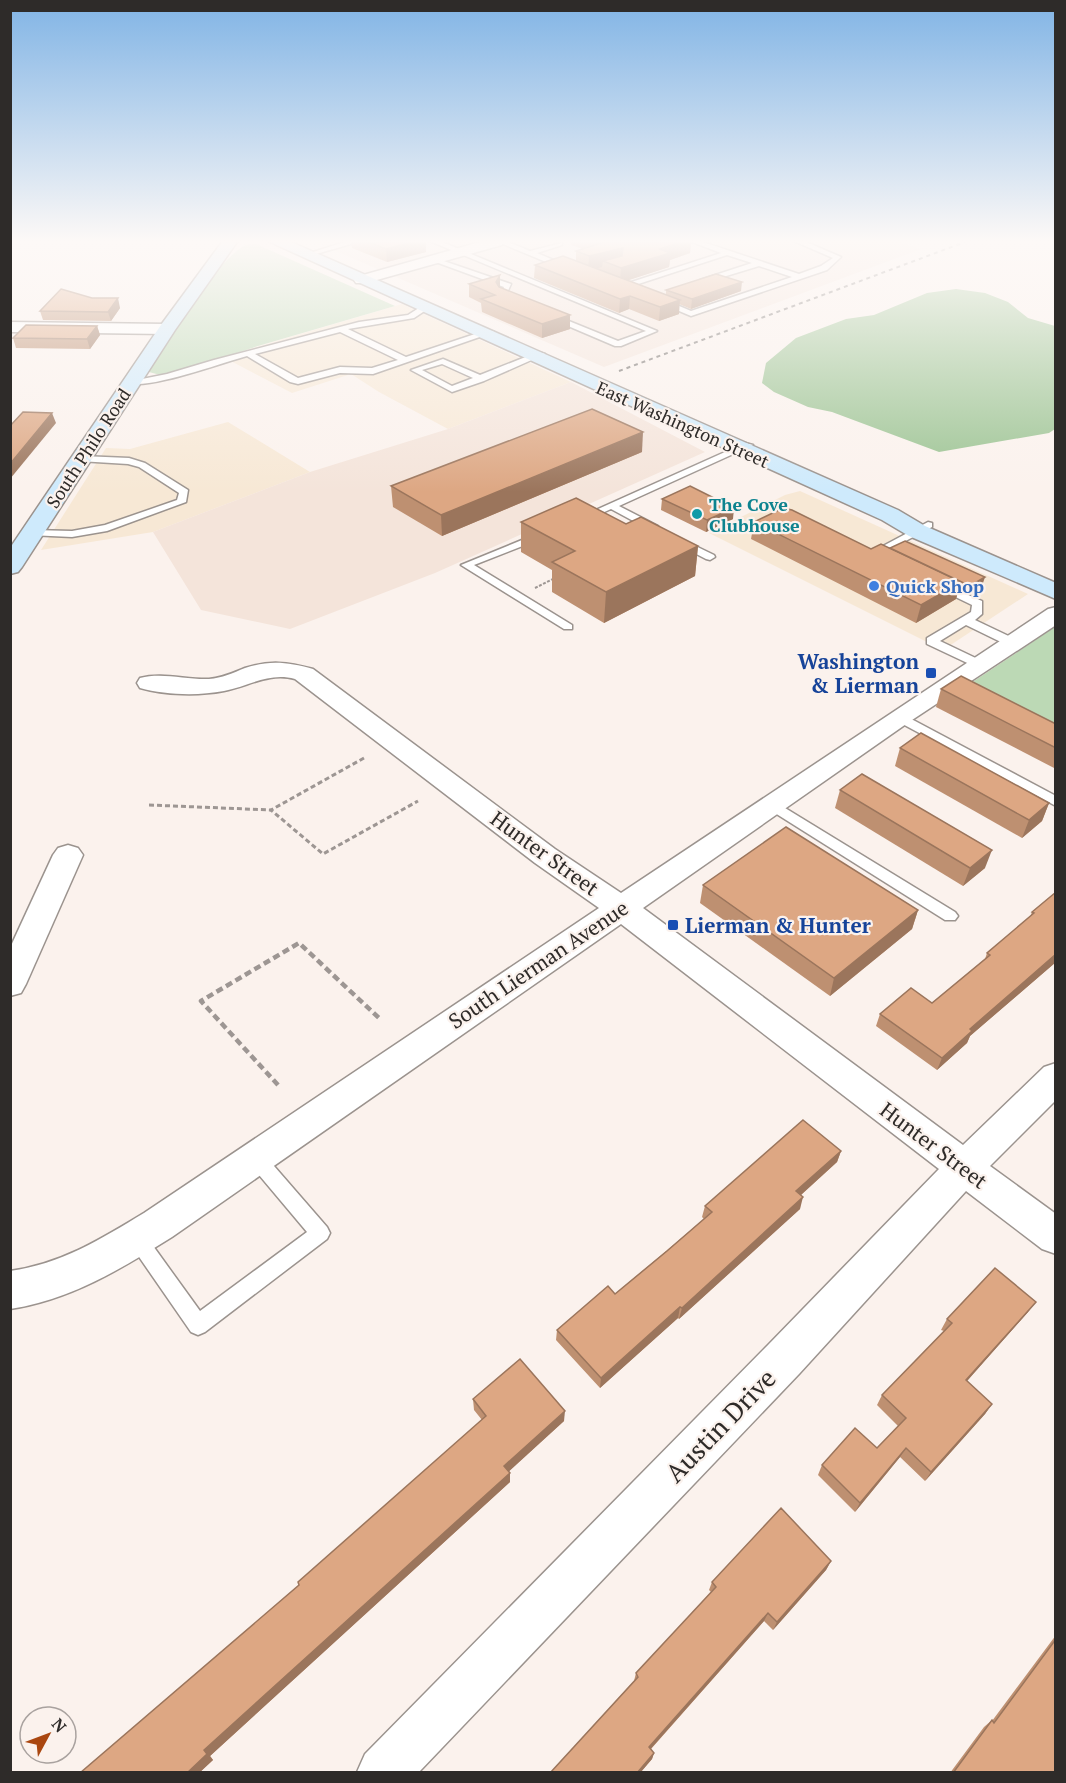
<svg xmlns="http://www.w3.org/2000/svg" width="1066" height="1783" font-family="'PT Serif',serif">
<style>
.commercial{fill:#f7e8d5}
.built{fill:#f4e4da}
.green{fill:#bcd9b5}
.forest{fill:#9bc392}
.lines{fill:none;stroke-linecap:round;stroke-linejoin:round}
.service-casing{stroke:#9b938e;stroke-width:3}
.minor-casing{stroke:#9b938e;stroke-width:3}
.secondary-casing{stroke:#9b938e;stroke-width:3}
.path-far2{stroke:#9d9693;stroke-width:2;stroke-dasharray:3 1.5;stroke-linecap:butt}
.path-far1{stroke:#9d9693;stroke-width:3;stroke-dasharray:5 3;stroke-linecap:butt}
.path{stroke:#9d9693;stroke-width:4.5;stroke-dasharray:7 4;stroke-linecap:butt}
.service{fill:#fff;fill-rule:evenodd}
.minor{fill:#fff;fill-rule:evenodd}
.secondary{fill:#ceeafc;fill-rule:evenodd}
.rail{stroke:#736e6b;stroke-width:2;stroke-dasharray:4 4;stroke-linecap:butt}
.wall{fill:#be9071}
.shaded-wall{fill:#9b755c}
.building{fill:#dda783;stroke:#9b755c;stroke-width:1.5}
.culture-dot{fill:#0f9aa8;stroke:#fbf2ed;stroke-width:2}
.shop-dot{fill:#3f7fe0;stroke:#fbf2ed;stroke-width:2}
.transit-dot{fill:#1a4fb4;stroke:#fbf2ed;stroke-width:2}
.labels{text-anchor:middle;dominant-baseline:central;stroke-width:4.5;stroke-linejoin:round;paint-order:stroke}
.far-street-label{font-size:18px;fill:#2e2b29;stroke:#fbf2ed}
.far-culture-label{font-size:18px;font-weight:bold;fill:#0d838f;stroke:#fbf2ed;text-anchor:start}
.far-shop-label{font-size:18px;font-weight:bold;fill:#366cbe;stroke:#fbf2ed;text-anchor:start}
.transit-label{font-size:21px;font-weight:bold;fill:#164399;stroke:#fbf2ed;text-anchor:end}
.street-label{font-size:21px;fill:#2e2b29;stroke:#fbf2ed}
.near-street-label{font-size:26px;fill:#2e2b29;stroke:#fbf2ed}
</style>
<rect width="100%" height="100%" fill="#fbf2ed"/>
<g class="commercial">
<polygon points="402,304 571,382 448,429 379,392 351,374 292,393 223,357"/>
<polygon points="228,422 310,472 153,532 41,550 106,448 130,449"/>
<polygon points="800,491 1028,594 943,650 709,533 785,495"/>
</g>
<g class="built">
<polygon points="315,242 899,242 921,249 604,367"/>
<polygon points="571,382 705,452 435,573 290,629 201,610 153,532 310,472 448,429"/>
</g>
<g class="green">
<path d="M249,244h7l139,62 -137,40 -85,28 -9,2 -15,-4c18,-28 71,-120 100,-128z"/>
<polygon points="1055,627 1055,741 959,691"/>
</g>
<polygon class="forest" points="956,289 985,293 1008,302 1028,318 1055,326 1055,429 1049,433 939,452 832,412 808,407 774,392 762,383 766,363 796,338 846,319 874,315 927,293"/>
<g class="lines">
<defs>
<g id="service">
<polygon points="345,242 358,242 316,254 313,252"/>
<polygon points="432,242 442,242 657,331 621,346 615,346 547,317 554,315 618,341 646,331"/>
<polygon points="498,242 508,242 530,251 562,243 562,245 537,253 570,267 563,269"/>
<polygon points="692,242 703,242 799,274 821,266 833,258 796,242 806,242 841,257 827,270 691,316 658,302 665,300 691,311 792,277 759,266 700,284 700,280 752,263 727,255 623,289 616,287 721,253"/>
<polygon points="435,258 511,284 506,295 516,301 512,303 499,298 504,287 433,261"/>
<path d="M422,306l7,2 -15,10 -66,11 58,28 81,-27 7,2 -121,42 -33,-1 -42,11 -8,-2 -43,-26c-23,6 -104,36 -120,26l40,-8 47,-14 145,-38 49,-7zM340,332l58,28 -26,8 -32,-1 -42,11 -43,-24z"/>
<path d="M538,352l7,2 -61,27 -32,11 -41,-22 32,-11 37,16zM442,364l31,14 -21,8 -30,-16z"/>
<polygon points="745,443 753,445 619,506 658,526 658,530 650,530 611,509 587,520 578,518"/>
<polygon points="82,456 129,458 145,463 188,490 186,502 107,531 72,537 29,535 29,531 33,530 72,531 105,525 177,500 179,493 139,467 128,464 79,461 79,457"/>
<polygon points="928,522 932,523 932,527 881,554 880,557 872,557 868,554"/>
<polygon points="539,533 544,536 543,538 474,565 572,625 572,629 564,629 461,565"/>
<polygon points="681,539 714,555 715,557 710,560 706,559 677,544 676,542"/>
<polygon points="941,583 982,601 982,614 975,620 1017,640 1017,646 1009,646 966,625 940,641 984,662 986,665 980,669 927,644 927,638 971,612 972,605 937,588 937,584"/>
<polygon points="900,713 1056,796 1056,806 895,720 894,717 895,714"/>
<polygon points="772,800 955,912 958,916 955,920 945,920 767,808 765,805 767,802"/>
<polygon points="255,1149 261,1151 327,1227 330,1233 327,1239 205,1332 198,1335 191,1332 126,1238 129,1232 136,1229 143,1232 200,1311 307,1232 249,1163 246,1157 249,1151"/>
</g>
<g id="minor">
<polygon points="480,242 503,242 502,245 366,283 356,283 354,280 356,277"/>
<polygon points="10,322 167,324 175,329 167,334 10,332"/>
<path d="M1056,607v18l-147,97 -266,186 320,237 81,-78 12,-4v37l-66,66 66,48v40l-14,-5 -76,-58 -167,183 -380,398h-62l8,-18 404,-410 170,-175 -318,-245 -449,313c-51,32 -102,63 -162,72v-38c51,-7 91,-32 134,-58l455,-305 -64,-45 -240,-184c-26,-7 -46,7 -71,12 -26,5 -59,4 -84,-3l-3,-5 3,-5c22,-6 47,2 69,1 13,-1 24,-6 36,-11 24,-8 43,-6 68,1l242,180 66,44 427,-284z"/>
<polygon points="68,845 78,848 83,855 26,984 21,993 10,996 10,948 53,855 58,848"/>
</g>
<g id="secondary">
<polygon points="222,242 237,242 175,330 22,567 18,572 10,574 10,548 161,325"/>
<polygon points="270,242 291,242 898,510 925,526 1056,583 1056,599 909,536 882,520"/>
</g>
</defs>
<use href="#service" class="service-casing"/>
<use href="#minor" class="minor-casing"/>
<use href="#secondary" class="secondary-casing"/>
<polyline class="path-far2" points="535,588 555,578"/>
<g class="path-far1">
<polyline points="364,758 271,810 323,854 418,801"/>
<polyline points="149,805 271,810"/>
</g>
<polyline class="path" points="278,1085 201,1001 299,943 379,1018"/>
<use href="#service" class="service"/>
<use href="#minor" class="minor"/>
<use href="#secondary" class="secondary"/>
<polyline class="rail" points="619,371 965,242"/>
</g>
<g class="wall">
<polygon points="351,242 426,242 426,252 387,262 352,248"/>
<polygon points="571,242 691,242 690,253 670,260 669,267 628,280 666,295 666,290 741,291 691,309 679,304 679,314 659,321 629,309 619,313 534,278 535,265 576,261 576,251 583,249 571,245"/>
<polygon points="500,275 500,288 570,315 570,329 542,338 482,312 481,303 469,297 469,284"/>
<polygon points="120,308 111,321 43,320 40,311"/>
<polygon points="97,326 100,335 90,349 16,348 13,338"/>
<polygon points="642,452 442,536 393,507 391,486"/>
<polygon points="662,499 733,519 706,532 661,510"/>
<polygon points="521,522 626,524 698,546 695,576 604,623 552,592 552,570 521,552"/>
<polygon points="754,522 871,549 890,548 983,583 968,592 959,588 956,599 916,623 751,539"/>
<polygon points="941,689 1056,724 1056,769 936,707"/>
<polygon points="900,748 1049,803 1042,821 1022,838 895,766"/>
<polygon points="840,790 985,868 963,886 835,808"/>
<polygon points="703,885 918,910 912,929 830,996 700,903"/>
<polygon points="1056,892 1056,962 970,1036 967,1043 937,1070 876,1026 880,1014 932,1003 985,959 987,953 1030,917 1032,912"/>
<polygon points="841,1151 837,1162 801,1195 800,1209 679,1319 678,1318 600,1388 556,1340 557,1330 615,1294 704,1219 702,1217 705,1206"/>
<polygon points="1028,1312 967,1381 992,1404 985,1414 925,1481 900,1457 855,1512 818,1475 822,1465 877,1448 898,1426 877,1405 882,1395 944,1331 941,1330 947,1319"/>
<polygon points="473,1399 564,1421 509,1471 510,1473 510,1482 210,1756 213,1760 199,1773 80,1773 299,1585 482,1420 474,1410"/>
<polygon points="831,1561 826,1570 773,1630 764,1621 651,1749 654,1753 652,1759 640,1773 550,1773 634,1681 636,1673 711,1592 709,1590 712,1582"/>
<polygon points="1056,1635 1056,1771 1054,1773 950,1773 984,1727 992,1720 992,1721"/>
</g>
<g class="shaded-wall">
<polygon points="412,242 426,242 426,252 387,262 386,249"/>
<polygon points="675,242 691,242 690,253 670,260 669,267 620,283 621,268 660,249"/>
<polygon points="623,248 622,262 603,261 602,267 588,271 589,256"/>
<polygon points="500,275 500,288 496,296 496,282"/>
<polygon points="742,282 741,291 691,309 692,299"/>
<polygon points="630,296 629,309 619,313 620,299"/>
<polygon points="118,298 120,308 111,321 108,312"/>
<polygon points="680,300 679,314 659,321 660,307"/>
<polygon points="570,315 570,329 542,338 542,324"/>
<polygon points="97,326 100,335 90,349 87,339"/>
<polygon points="52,413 56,423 10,479 10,464"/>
<polygon points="643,432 642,452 442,536 441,515"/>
<polygon points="734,508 733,519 706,532 707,520"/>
<polygon points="698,546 695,576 604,623 606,592"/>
<polygon points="985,577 983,583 968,592 970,586"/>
<polygon points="961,582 956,599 916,623 921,605"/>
<polygon points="1049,803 1042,821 1022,838 1029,820"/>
<polygon points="992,850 985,868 963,886 970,868"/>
<polygon points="918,910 912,929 830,996 834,978"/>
<polygon points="1056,954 1056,962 970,1036 967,1043 937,1070 942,1058 970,1029"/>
<polygon points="841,1151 837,1162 792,1203 796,1191"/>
<polygon points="803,1197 800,1209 679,1319 682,1308"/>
<polygon points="1036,1302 1028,1312 959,1390 966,1380"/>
<polygon points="680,1307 678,1318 600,1388 601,1378"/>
<polygon points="992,1404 985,1414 925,1481 931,1472"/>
<polygon points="565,1411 564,1421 505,1475 504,1466"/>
<polygon points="906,1448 900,1457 855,1512 860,1503"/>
<polygon points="510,1473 510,1482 210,1756 213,1760 199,1773 187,1773 204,1750"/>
<polygon points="831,1561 826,1570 773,1630 777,1622"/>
<polygon points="768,1613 764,1621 647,1753 649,1747"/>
<polygon points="654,1753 652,1759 640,1773 637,1773"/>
</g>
<g class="building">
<polygon points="369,242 412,242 386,249"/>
<polygon points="604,242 680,242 660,249 670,253 621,268 603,261 622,256 623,248 589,256 576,251"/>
<polygon points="563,256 680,300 660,307 630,296 620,299 535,265"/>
<polygon points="716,274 742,282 692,299 666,290"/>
<polygon points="500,275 496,282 499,287 570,315 542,324 481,299 495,295 469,284"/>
<polygon points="61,289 92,298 118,298 108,312 40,311"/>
<polygon points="26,325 97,326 87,339 13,338"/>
<polygon points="592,409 643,432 441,515 391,486"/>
<polygon points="23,412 52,413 10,464 10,426"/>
<polygon points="690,486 734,508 707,520 662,499"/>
<polygon points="576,498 626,524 641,517 698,546 606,592 552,562 575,551 521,522"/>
<polygon points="783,508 792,510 871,549 881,544 961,582 921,605 754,522"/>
<polygon points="905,541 985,577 970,586 890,548"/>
<polygon points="961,676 1056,724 1056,748 941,689"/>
<polygon points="921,733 1049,803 1029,820 900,748"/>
<polygon points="862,774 992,850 970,868 840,790"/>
<polygon points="786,827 918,910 834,978 703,885"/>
<polygon points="1056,892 1056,954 970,1029 972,1031 942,1058 880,1014 911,988 932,1003 990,955 987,953 1034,913 1032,912"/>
<polygon points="803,1120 841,1151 796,1191 803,1197 682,1308 680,1307 601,1378 557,1330 608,1286 615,1294 667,1251 712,1212 705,1206"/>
<polygon points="995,1268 1036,1302 966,1380 992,1404 931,1472 906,1448 860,1503 822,1465 855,1428 877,1448 906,1418 882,1395 952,1323 947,1319"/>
<polygon points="520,1359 565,1411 504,1466 510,1473 204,1750 207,1754 187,1773 80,1773 299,1585 298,1582 486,1416 473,1399"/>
<polygon points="781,1508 831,1561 777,1622 768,1613 649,1747 654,1753 637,1773 550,1773 638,1677 636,1673 716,1587 712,1582"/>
<polygon points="1056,1639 1056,1771 1054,1773 953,1773 992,1720 994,1723"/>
</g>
<linearGradient id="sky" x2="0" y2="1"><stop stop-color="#81b4e5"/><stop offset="0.49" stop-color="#fdf9f7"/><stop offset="1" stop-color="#fdf9f7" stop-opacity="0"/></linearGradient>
<rect width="1066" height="492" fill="url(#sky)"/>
<circle class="culture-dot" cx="697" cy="514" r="6"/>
<circle class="shop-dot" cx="874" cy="586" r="6"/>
<g class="transit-dot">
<rect x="925" y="667" width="12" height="12" rx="3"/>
<rect x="667" y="919" width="12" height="12" rx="3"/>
</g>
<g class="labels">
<g class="far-street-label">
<text transform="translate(683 424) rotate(24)">East Washington Street</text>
<text transform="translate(88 448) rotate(-57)">South Philo Road</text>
</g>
<g class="far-culture-label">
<text x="709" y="504">The Cove<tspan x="709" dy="21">Clubhouse</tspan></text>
</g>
<g class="far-shop-label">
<text x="886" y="586">Quick Shop</text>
</g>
<g class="transit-label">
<text x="919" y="661">Washington<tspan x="919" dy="24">&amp; Lierman</tspan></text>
<text x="685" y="925" text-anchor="start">Lierman &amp; Hunter</text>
</g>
<g class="street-label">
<text transform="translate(545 853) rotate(36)">Hunter Street</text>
<text transform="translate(538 964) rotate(-34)">South Lierman Avenue</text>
<text transform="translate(934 1145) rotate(37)">Hunter Street</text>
</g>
<g class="near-street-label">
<text transform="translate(720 1425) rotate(-46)">Austin Drive</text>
</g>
</g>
<rect width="1066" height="1783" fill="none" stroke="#2e2b29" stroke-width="24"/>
<g transform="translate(48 1735) rotate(49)"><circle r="28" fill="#fbf2ed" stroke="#a9a29f" stroke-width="1.5"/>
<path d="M0-4.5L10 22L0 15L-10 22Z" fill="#aa4710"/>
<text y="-9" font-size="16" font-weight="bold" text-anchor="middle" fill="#2e2b29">N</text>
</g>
</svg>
